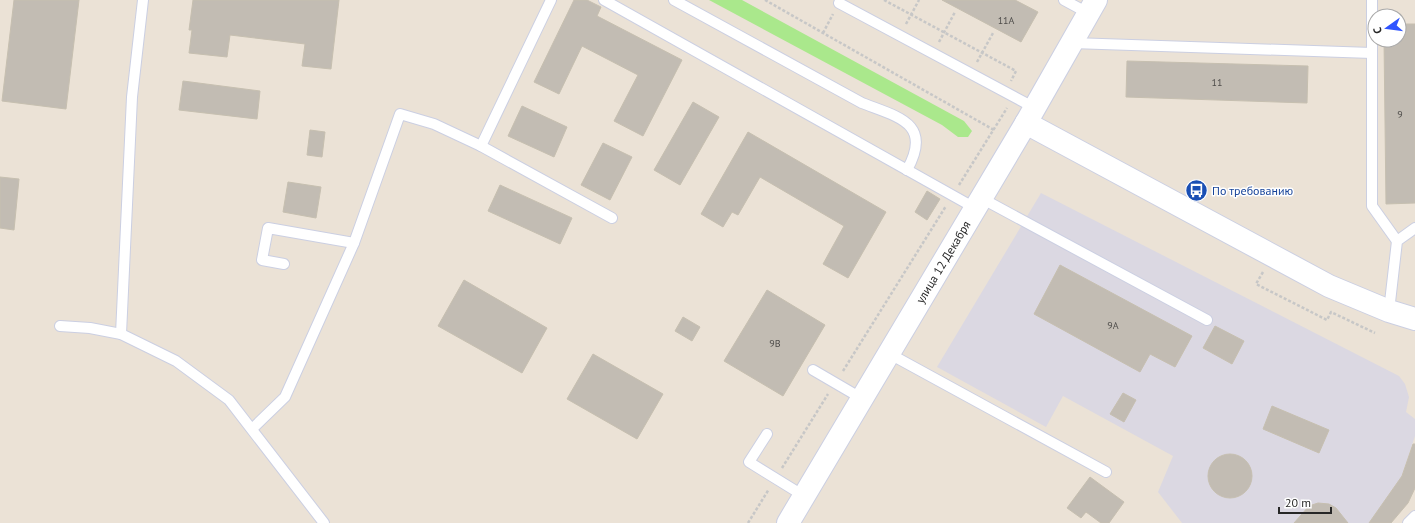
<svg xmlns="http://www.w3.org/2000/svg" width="1415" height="523" font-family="'PT Sans',sans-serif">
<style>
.industrial{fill:#dbd8e2}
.green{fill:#aae88c}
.building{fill:#c2bcb3;stroke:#c6bfb0}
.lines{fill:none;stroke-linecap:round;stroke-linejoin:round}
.service-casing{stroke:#cbcfe2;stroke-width:12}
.tertiary-casing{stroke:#cbcfe2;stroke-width:24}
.secondary-casing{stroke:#cbcfe2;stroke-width:24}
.path{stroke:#c7c7c7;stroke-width:2.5;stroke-dasharray:3 2;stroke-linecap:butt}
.service{stroke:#fff;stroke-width:10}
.tertiary{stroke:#fff;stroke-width:22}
.secondary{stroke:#fff;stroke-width:22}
.labels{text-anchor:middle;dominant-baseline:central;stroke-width:3;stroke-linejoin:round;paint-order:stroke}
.number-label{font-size:10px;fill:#4e4c4a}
.transit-label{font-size:12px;fill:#164399;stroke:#fff;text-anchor:start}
.street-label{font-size:12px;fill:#272727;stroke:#fff}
</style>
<rect width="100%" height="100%" fill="#ebe2d6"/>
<polygon class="industrial" points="1041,193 1399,376 1405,384 1409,397 1406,412 1415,419 1415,436 1402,476 1369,523 1182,523 1158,492 1173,456 1063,396 1046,427 937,367"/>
<polygon class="green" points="709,0 742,0 964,121 972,131 968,137 958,137 942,125"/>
<g class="building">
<polygon points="14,0 79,0 66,109 2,101"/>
<polygon points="193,0 339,0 331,69 302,66 305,44 230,35 227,57 189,53 192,30 189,30"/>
<polygon points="574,0 587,0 601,7 597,16 682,60 643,136 614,121 638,75 582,46 559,94 534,82"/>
<polygon points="942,0 1015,0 1038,12 1021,42"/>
<polygon points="1399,24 1415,24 1415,203 1386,204 1384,40 1399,40"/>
<polygon points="1127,61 1308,66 1307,103 1126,97"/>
<polygon points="183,81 260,91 257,119 179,110"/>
<polygon points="693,102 719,117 680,185 654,170"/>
<polygon points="522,106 567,127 554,157 508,136"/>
<polygon points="310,130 325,132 322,157 307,155"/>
<polygon points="748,132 886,212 848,278 823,264 844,226 760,177 738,215 732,212 723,227 701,214"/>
<polygon points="603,143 632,157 610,200 581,185"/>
<polygon points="0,177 19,179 14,230 0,228"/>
<polygon points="288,182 321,187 316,218 283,212"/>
<polygon points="500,185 572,218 560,244 488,211"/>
<polygon points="927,191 940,199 927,220 915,212"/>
<polygon points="1060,265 1192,336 1175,367 1150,354 1140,372 1034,314"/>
<polygon points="464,280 547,328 522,373 438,326"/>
<polygon points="767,290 825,325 783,396 724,361"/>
<polygon points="683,317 700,327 692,341 675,331"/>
<polygon points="1215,326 1244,341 1232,364 1203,348"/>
<polygon points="593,354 663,394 637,439 567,399"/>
<polygon points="1123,393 1136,400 1124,422 1110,414"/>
<polygon points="1272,406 1329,430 1319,453 1263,429"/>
<polygon points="1413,444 1415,444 1415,488 1408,503 1391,523 1369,523 1402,476"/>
<circle cx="1230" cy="476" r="22"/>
<polygon points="1090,477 1124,502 1109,523 1101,523 1086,512 1081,518 1067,508"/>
<polygon points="1318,503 1329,504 1336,508 1348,523 1294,523 1309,506"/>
</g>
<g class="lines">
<defs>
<g id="service">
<polyline points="604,0 975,208"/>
<path d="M674,0l188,103c36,14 71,20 45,67"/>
<polyline points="1064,0 1088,13"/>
<polyline points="1372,0 1372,206 1397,241"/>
<polyline points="839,3 1035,108"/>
<polyline points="1072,43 1372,53"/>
<polyline points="481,146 551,0"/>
<polyline points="981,198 1207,320"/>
<polyline points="284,264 262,260 268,228 354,243"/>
<polyline points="1389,311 1397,241 1415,228"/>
<polyline points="60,326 90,328 121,334 176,361 229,400 324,523"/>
<polyline points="121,334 132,97 143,0"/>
<polyline points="888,353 1106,472"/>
<polyline points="813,370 861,398"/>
<polyline points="252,429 285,397 354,243 400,114 434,124 481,146 612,218"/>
<polyline points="767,434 749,462 804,496"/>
<polyline points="1408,523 1415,516"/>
</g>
<polyline id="tertiary" points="1026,123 1329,286 1389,311 1415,319"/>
<polyline id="secondary" points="788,523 1026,123 1096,0"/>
</defs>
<use href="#service" class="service-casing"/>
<use href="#tertiary" class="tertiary-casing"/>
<use href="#secondary" class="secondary-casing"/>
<g class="path">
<polyline points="765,0 994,130"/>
<polyline points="884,0 1016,71 1011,81"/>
<polyline points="906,24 919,0"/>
<polyline points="823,33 833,14"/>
<polyline points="939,42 955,12"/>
<polyline points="977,62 993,33"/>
<polyline points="959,185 1007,108"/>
<polyline points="1263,272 1256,284 1327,320 1331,312 1375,333"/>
<polyline points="843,371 946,206"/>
<polyline points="782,468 828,394"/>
<polyline points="748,523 769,489"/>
</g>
<use href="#service" class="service"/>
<use href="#tertiary" class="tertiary"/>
<use href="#secondary" class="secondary"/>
</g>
<defs>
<symbol id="bus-disc" viewBox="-11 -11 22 22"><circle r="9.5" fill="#1a4fb4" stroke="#fff"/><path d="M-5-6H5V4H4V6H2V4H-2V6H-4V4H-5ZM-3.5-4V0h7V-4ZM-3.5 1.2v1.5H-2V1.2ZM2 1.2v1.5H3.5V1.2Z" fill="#fff"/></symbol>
</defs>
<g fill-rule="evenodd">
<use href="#bus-disc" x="1184" y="178" width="25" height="25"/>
</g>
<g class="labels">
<g class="number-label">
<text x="1006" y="20">11А</text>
<text x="1217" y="82">11</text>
<text x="1400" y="114">9</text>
<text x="1113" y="325">9А</text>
<text x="775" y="343">9В</text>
</g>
<g class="transit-label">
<text x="1212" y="190">По требованию</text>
</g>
<g class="street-label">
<text transform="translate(943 262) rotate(-59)">улица 12 Декабря</text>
</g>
</g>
<g transform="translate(1387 28) rotate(256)"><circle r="19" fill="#ffffff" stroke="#a9a9a9"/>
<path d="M0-3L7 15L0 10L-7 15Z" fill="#2f54ff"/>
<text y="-6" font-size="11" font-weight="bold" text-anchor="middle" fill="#272727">С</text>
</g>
<path d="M1279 507v6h52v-6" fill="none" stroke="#272727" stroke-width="2"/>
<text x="1285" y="507" font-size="12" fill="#272727" stroke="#ffffff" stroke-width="3" paint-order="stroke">20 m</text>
</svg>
